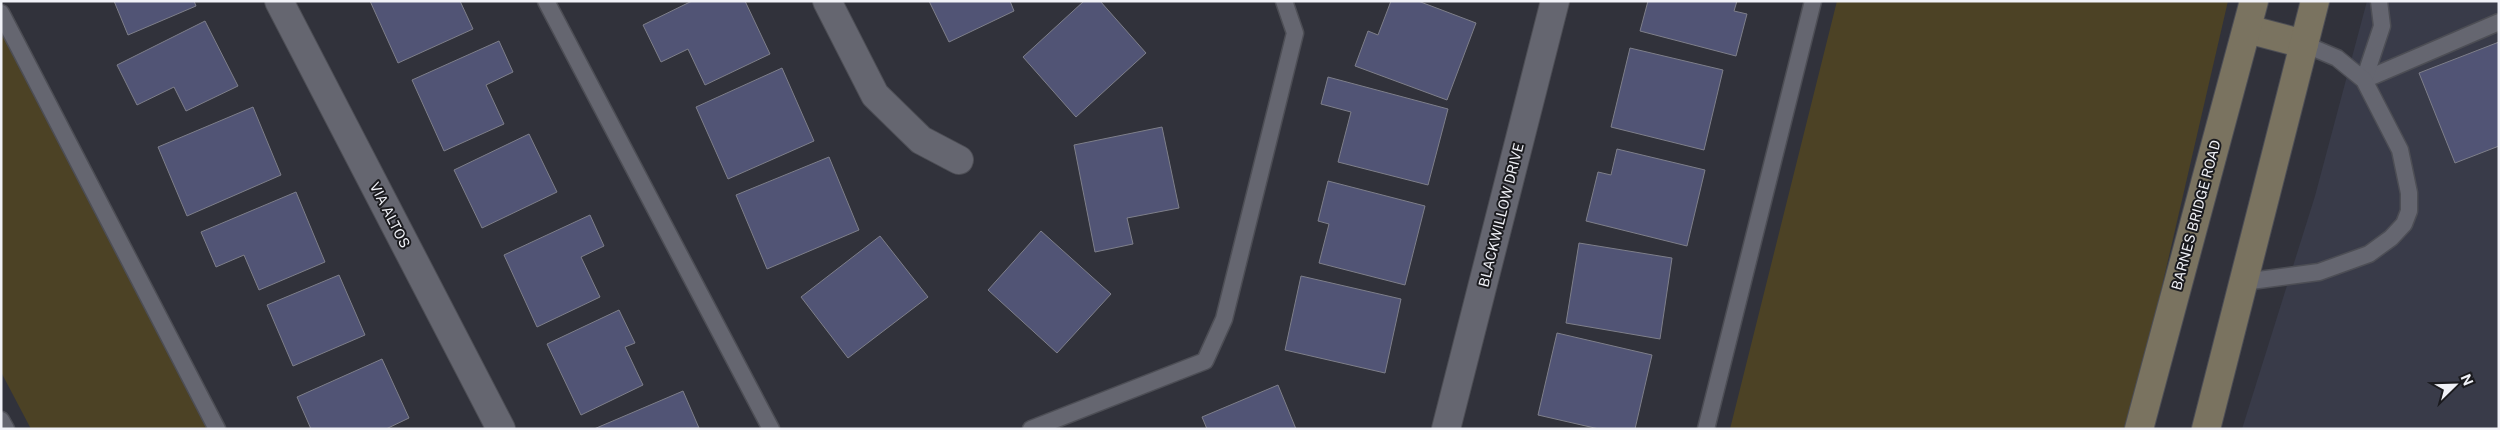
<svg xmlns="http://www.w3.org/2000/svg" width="2500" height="430" font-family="'Public Sans',sans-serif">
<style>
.built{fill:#393b49}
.green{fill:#4c4225}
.building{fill:#515475;stroke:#7e7f8a}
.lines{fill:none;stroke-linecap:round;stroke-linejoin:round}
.lane-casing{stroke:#4d4e55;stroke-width:19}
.street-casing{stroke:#4d4e55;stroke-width:30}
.secondary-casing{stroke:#4d4e55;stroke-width:30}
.lane{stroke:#656670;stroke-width:16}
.street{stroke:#656670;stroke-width:28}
.secondary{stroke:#7a7360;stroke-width:28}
.labels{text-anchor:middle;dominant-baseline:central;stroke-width:4;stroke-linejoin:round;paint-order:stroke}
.street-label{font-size:14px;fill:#f1f2f8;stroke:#1a1a1e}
</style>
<rect width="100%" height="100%" fill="#31323b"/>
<polygon class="built" points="2367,1 2499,1 2499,429 2242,429 2315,196"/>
<g class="green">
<polygon points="1837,1 2228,1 2129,429 1730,429"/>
<polygon points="1,28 209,429 31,429 1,372"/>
</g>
<g class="building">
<polygon points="114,1 194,1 196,6 128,35"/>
<polygon points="370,1 460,1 473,29 398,63"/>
<polygon points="692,1 745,1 770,54 705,85 688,49 661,62 643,25"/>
<polygon points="929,1 1010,1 1014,11 949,42"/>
<polygon points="1084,1 1100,1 1146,53 1076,117 1023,57"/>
<polygon points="1391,1 1418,1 1476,23 1447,100 1355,66 1368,31 1378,35"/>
<polygon points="1648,1 1737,1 1734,11 1747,14 1736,56 1640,31"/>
<polygon points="205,21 238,86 186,111 174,87 137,105 117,65"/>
<polygon points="499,41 513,72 486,85 504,124 444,151 412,80"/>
<polygon points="2499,42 2499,146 2455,163 2419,73"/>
<polygon points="1630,48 1723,70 1704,150 1611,127"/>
<polygon points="782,68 814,141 728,179 696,107"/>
<polygon points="1328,77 1448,109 1428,185 1338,162 1351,112 1321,104"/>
<polygon points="253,107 281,175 187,216 158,147"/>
<polygon points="1162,127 1179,208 1127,218 1133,244 1095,252 1074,145"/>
<polygon points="529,134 557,192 482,228 454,170"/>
<polygon points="1617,149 1705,170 1687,246 1586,221 1598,172 1611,175"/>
<polygon points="829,157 859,230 767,269 736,195"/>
<polygon points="1328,181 1425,206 1405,285 1319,263 1329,224 1318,221"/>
<polygon points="296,192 325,262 259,290 244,255 216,267 201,232"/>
<polygon points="590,215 604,246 581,257 600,297 537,327 504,255"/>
<polygon points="1041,231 1111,294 1057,353 988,290"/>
<polygon points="880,236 928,297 848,358 801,297"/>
<polygon points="1579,243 1672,258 1660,339 1566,323"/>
<polygon points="339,275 365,335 293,366 267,305"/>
<polygon points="1301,276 1401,299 1385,373 1285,350"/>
<polygon points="619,310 635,343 625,347 643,385 581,415 547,344"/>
<polygon points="1557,333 1652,355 1635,429 1599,429 1538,415"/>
<polygon points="382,359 409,418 386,429 311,429 297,397"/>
<polygon points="1278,385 1296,429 1207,429 1202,417"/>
<polygon points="683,391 699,428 594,429"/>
</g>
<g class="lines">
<defs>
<g id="lane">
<polyline points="546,1 771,429"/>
<polyline points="1,13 217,429"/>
<polyline points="2364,80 2499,22"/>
<polyline points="2364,80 2382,26 2379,1"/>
<polyline points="2243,282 2319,272 2369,254 2391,238 2404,224 2409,211 2409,193 2400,150 2364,80 2337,58 2304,44"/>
<polyline points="1,420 6,429"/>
<polyline points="1031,429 1205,361 1224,319 1295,33 1284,1"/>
<polyline points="1706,429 1813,1"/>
</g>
<g id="street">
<polyline points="279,1 501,429"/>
<polyline points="827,1 875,95 921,140 959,160"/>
<polyline points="1446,429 1555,1"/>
</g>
<g id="secondary">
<polyline points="2247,29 2304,44"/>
<polyline points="2139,429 2254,1"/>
<polyline points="2206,429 2315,1"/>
</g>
</defs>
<use href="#lane" class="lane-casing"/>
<use href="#street" class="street-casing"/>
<use href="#secondary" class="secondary-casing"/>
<use href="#lane" class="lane"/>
<use href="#street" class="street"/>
<use href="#secondary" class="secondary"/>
</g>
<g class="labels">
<g class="street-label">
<text transform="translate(390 215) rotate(63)">VIA ALTOS</text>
<text transform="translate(1501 215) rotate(-76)">BLACKWILLOW DRIVE</text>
<text transform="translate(2196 215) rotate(-75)">BARNES BRIDGE ROAD</text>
</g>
</g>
<rect width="2500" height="430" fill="none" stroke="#f1f2f8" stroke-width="5"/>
<g transform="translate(2455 385) rotate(67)" stroke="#1a1a1e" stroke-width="4" paint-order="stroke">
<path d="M0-4L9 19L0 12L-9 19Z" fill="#f1f2f8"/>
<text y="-8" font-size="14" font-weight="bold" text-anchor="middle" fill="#f1f2f8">N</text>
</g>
</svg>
